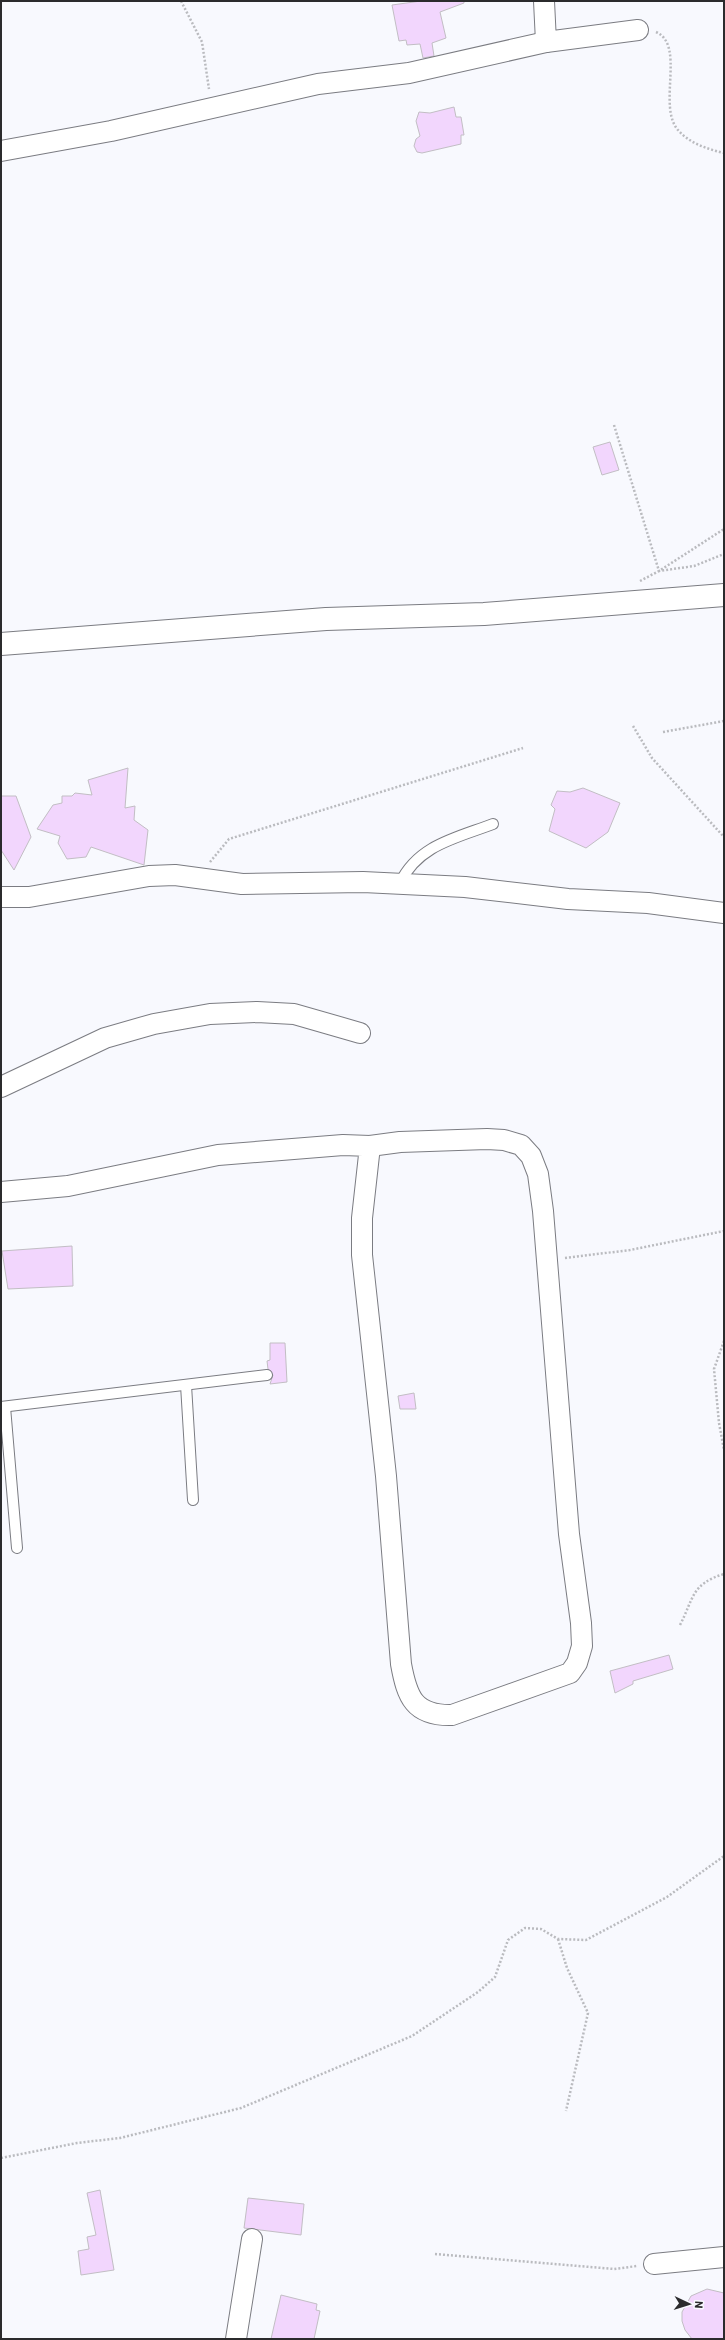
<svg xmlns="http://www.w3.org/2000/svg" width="725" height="2340" font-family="Barlow,sans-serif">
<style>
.building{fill:#f2d6fd;stroke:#c2bec4}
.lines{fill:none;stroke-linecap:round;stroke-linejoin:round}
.service-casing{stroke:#7b7c82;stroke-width:12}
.minor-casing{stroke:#7b7c82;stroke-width:22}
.tertiary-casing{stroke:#7b7c82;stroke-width:24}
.path{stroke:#babbbf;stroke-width:2.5;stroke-dasharray:2 2;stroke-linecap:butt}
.service{stroke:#fff;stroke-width:10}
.minor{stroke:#fff;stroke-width:20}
.tertiary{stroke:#fff;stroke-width:22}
</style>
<rect width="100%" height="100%" fill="#f8f9fe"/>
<g class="building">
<polygon points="421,1 464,1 464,3 440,12 446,38 432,43 434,56 423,58 420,44 407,45 406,40 399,41 392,5"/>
<polygon points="454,107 456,117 461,117 464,135 461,135 461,144 422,153 417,152 414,146 416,139 420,136 416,121 419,112 430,113"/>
<polygon points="610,442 619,470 602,475 593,447"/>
<polygon points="128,768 125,808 135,806 134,820 148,830 144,865 91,847 86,857 67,859 58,843 60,836 37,829 53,805 62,803 62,796 72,796 75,793 92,795 88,780"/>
<polygon points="583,788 620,803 608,832 586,848 549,831 555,809 551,805 557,791 570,792"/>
<polygon points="1,796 16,796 31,837 14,870 1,850"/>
<polygon points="72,1246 73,1286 8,1289 2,1251"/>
<polygon points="270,1343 285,1343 287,1382 270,1384 273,1375 268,1369 267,1361 270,1360"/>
<polygon points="414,1393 416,1409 400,1409 398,1396"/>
<polygon points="669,1655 673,1669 633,1681 633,1684 615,1693 610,1671"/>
<polygon points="100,2190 114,2270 81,2275 78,2251 89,2249 87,2237 96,2235 87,2193"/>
<polygon points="248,2198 304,2204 301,2235 244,2228"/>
<polygon points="707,2289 724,2293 724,2339 692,2339 685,2330 682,2321 682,2312 691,2296"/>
<polygon points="281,2295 317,2304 316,2310 320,2311 314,2339 271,2339"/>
</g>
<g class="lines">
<defs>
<g id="service">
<path d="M400,883c18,-38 56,-45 93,-59"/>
<polyline points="186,1385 193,1500"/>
<polyline points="1,1407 267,1375"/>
<polyline points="5,1407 17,1548"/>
</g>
<g id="minor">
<polyline points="544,1 546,42 638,30"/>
<polyline points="1,151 111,131 318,84 409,73 546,42"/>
<polyline points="1,897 29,897 149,876 175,875 242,884 363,882 465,887 568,899 648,903 724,913"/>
<polyline points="1,1087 105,1038 154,1024 210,1014 257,1012 294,1014 360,1033"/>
<path d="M1,1192l67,-6 150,-31 125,-10 27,1 30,-4 87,-3 17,1 17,5 10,11 7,18 5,37 26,323 12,89 1,23 -5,17 -7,10 -118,42c-38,1 -45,-18 -51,-51l-15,-188 -24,-221v-37l8,-72"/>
<polyline points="654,2264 724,2257"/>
<polyline points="236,2339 252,2239"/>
</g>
<polyline id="tertiary" points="1,644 326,619 484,614 724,595"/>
</defs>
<use href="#service" class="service-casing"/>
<use href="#minor" class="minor-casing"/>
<use href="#tertiary" class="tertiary-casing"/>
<g class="path">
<polyline points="181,1 202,42 209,89"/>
<path d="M656,32c30,13 1,74 22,98 11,13 29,19 46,23"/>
<polyline points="614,425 659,571 694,566 724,554"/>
<polyline points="640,581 659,571 724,529"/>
<polyline points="633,726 652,758 724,837"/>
<polyline points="663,732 724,721"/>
<polyline points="210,862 229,839 523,748"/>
<polyline points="565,1258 630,1250 724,1231"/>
<polyline points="724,1341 714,1369 719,1423 724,1450"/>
<path d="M680,1625c14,-27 11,-41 44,-51"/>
<polyline points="558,1939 567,1968 588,2013 566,2111"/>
<polyline points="1,2158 77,2143 120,2138 241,2108 412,2036 478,1992 495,1977 508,1940 525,1928 541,1929 558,1939 586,1940 667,1897 724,1856"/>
<polyline points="435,2254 614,2269 637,2266"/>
</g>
<use href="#service" class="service"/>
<use href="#minor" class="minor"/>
<use href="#tertiary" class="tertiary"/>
</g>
<rect width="725" height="2340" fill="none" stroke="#2b2b2d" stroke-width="4"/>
<g transform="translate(689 2304) rotate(94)" stroke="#f8f9fe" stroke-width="3" paint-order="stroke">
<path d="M0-3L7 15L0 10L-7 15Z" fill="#2b2b2d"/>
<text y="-6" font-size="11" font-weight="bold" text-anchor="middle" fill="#2b2b2d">N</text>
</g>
</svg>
